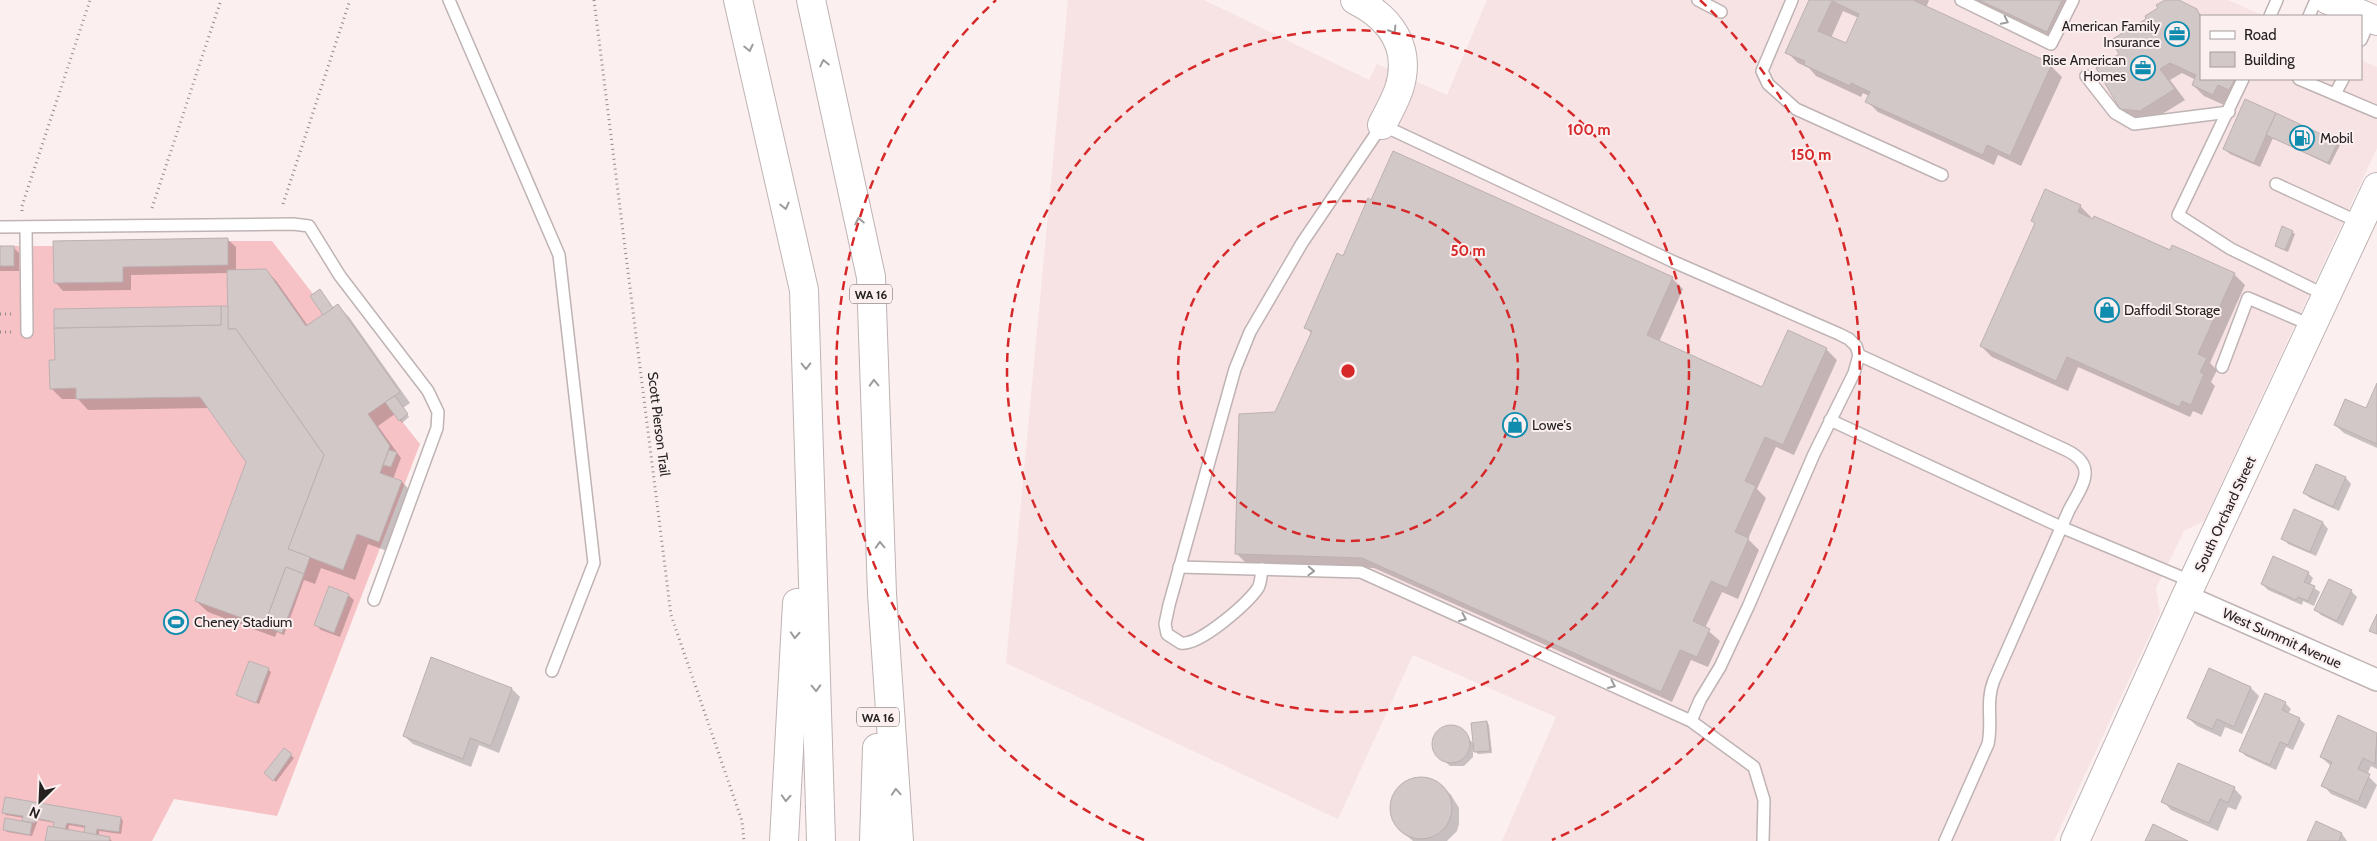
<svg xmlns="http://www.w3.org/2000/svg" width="2377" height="841" font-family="Cabin,sans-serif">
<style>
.built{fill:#f7e2e4}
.pitch{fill:#f7c2c6}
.shadow{fill:#0003;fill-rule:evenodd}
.building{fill:#d3c8c8;stroke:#bcb0b1;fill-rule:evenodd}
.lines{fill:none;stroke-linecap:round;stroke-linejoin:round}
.lane-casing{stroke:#bfb3b4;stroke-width:14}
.street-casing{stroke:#bfb3b4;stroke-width:24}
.secondary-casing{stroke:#bfb3b4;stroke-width:30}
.primary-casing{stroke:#bfb3b4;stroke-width:30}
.highway-casing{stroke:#bfb3b4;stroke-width:30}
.path{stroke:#948c8c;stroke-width:3;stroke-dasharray:1 4;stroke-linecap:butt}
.lane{stroke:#fff;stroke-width:11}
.street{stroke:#fff;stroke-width:21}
.secondary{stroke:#fff;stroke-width:28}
.primary{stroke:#fff;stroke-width:28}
.highway{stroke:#fff;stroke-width:28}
.oneway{stroke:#9d9b9b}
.ring{fill:none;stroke:#d62828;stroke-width:2.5;stroke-dasharray:9 6}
.labels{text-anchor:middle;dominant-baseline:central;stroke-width:4;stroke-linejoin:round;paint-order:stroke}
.shield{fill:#fbeff0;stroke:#655f5f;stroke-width:1}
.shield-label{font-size:12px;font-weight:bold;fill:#252121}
.poi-label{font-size:14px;fill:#252121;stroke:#fbeff0;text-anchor:start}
.street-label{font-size:14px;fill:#252121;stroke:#fbeff0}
.centre{fill:#d62828;stroke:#fbeff0;stroke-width:2.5}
.ring-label{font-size:15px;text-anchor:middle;font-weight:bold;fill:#d62828;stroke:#fbeff0;stroke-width:4;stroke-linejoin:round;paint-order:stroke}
</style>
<rect width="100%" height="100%" fill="#fbeff0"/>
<polygon class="built" points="1068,0 1204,0 1369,80 1377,64 1447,95 1487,0 2228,0 2264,16 2201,16 2201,79 2361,79 2361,60 2377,67 2377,148 2204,521 2184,531 2156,588 2160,613 2054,841 1502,841 1556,717 1413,655 1338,819 1006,663"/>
<polygon class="pitch" points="228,238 228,241 272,241 313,294 333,307 338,304 400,392 395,396 408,414 401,420 420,444 277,816 174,799 152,841 0,841 0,246 53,246 53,241"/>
<g class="shadow">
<path d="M1811,0h118l-3,8 125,58 11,11 -41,89 -23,-11 -4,10 -116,-53 -11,-11 2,-5 -6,-3 -2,4 -45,-21 -7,-8 -11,-5 -11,-11zM1843,11l16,7 -13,27 -15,-7z"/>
<polygon points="1971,0 2074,0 2056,39"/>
<polygon points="2167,0 2177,0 2196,10 2202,16 2201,79 2250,79 2240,100 2229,95 2224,105 2204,96 2193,85 2196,80 2182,73 2170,80 2185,100 2151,121 2132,119 2121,108 2121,55 2148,19"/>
<polygon points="2246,101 2337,143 2340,145 2330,165 2273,138 2260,167 2230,154 2224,149"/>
<polygon points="2080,206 2091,217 2090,219 2234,274 2245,285 2210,363 2217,370 2211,382 2215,386 2202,415 2193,411 2190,417 2078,367 2068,391 1992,357 1981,346 2036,224 2032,221"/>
<polygon points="2292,232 2295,234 2288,252 2279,248 2276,245"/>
<polygon points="227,239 236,247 236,271 266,270 277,282 308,326 338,306 349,317 410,403 403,408 409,417 402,423 395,414 378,426 401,458 393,479 402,482 413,493 390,552 368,544 355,580 321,568 315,584 304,580 284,635 277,632 275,637 208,612 196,601 248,462 209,408 88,410 78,399 62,399 51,388 56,361 229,307 228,273 131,275 131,290 63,291 55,282"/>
<polygon points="0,248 14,248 19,253 19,271 0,271"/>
<polygon points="1343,257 1672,278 1683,289 1659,342 1763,389 1826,349 1837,360 1794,455 1776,447 1757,489 1766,498 1748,539 1759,550 1738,599 1722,592 1705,628 1720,641 1708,667 1691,660 1672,702 1374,568 1247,564 1236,553 1276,414 1312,334 1305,327"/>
<polygon points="2377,386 2377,448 2344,433 2335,425 2366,410"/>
<polygon points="2317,465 2346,478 2351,484 2339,511 2310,498 2304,493"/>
<polygon points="2295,511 2323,523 2328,529 2316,556 2288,544 2283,538"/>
<polygon points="2308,573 2313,578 2310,585 2320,592 2314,606 2303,601 2302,605 2268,590 2262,584"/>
<polygon points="2351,591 2357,597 2343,626 2321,615 2316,610"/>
<polygon points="348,595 354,600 340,637 321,630 316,625"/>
<polygon points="268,669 271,672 259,704 238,695"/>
<polygon points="2210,670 2251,688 2259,696 2242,734 2225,727 2221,737 2197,726 2188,718"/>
<polygon points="512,689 520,697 499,753 479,745 471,767 413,744 404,736"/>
<polygon points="2285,703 2291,709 2288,714 2299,719 2305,724 2293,750 2286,747 2276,770 2246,756 2241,751"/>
<polygon points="2338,717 2377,734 2377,769 2371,766 2367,775 2377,785 2366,809 2331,794 2323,785 2331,766 2321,757"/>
<polygon points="1487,722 1489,725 1492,753 1478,754 1473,749 1473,757 1464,766 1450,766 1434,751 1434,737 1444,728 1457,727 1475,745"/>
<polygon points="285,750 294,758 276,782 265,773"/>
<polygon points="1428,778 1442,786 1451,795 1459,808 1459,824 1457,831 1447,841 1413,841 1400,830 1392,816 1391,809 1394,793 1405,782 1412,779"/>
<polygon points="2234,788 2242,797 2236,810 2228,807 2218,831 2171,810 2163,801"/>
<path d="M6,798l115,20 2,3 -2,13 -22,-3v5l10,2 3,3h-66l9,-18 -17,-3 -6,16 -25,-4 -2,-3 18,-6 1,-5 -18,-3 -3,-3zM69,825l17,3 -1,6 -17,-3z"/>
<polygon points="2316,823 2342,834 2347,841 2308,841"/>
</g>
<g class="building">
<path d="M1809,0h104l139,64 -42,92 -23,-11 -4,10 -118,-53 5,-10 -19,-9 -1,3 -46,-21 1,-4 -20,-8zM1832,1l27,13 -13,29 -28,-12z"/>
<polygon points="1979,0 2062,0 2047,32"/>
<polygon points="2165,0 2179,0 2197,9 2201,18 2201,79 2235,79 2229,90 2218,85 2213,95 2192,85 2196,75 2170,63 2160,69 2175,89 2140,111 2120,109 2096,68 2119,54 2111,40 2146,19 2145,16 2158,8 2156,5"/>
<polygon points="2245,99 2276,113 2254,163 2223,149"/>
<polygon points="2276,113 2338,142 2328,163 2266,135"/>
<polygon points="1393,151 1673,277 1647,335 1762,387 1788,330 1827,348 1783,445 1765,437 1745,481 1756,486 1735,532 1749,538 1727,588 1711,581 1693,621 1710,629 1697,657 1680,650 1661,692 1362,558 1235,554 1239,414 1275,412 1312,331 1304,328 1337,253 1343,256 1368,198 1371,200"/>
<polygon points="2045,189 2081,205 2078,212 2093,219 2094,216 2170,250 2172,245 2235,273 2198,354 2207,358 2200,372 2204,374 2191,405 2182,401 2179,407 2067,357 2056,381 1980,346 2035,223 2031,221"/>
<polygon points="2282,226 2293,231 2285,250 2275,246"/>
<polygon points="228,238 228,265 123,267 123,282 54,283 53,241"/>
<rect x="0" y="246" width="14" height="20"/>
<polygon points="266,269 306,326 338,304 400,392 368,414 390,446 380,473 402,481 379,542 357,534 343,570 288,549 324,455 236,329 228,329 227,270"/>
<polygon points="320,289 333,308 323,315 310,296"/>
<polygon points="221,306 228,306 228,329 236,329 324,455 288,549 310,557 304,574 286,567 264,626 195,601 246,462 200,397 76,399 76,388 50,389 49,360 55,360 54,328 221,325"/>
<polygon points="221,306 221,325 54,328 54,309"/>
<polygon points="2377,383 2377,444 2334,425 2345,399 2366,408"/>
<polygon points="395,396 408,414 399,421 385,402"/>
<polygon points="389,450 397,452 391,467 383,465"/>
<polygon points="2316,464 2346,477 2333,507 2303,493"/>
<polygon points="2294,509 2323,522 2310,552 2281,539"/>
<polygon points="2273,556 2309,572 2304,582 2315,586 2308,601 2298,597 2296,600 2261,584"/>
<polygon points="286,567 304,574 282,633 264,626"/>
<polygon points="2329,579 2352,590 2337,621 2314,610"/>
<polygon points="329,586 349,594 334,633 314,625"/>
<polygon points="2377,614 2377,634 2369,631"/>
<polygon points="431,657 512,688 491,746 470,738 463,759 403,736"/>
<polygon points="249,661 269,668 256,703 236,695"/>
<polygon points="2209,668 2251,687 2234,727 2217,719 2212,729 2187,718"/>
<polygon points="2265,693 2286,702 2282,710 2300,718 2288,745 2280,742 2270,765 2239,751"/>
<polygon points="2338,715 2377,733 2375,764 2363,758 2358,769 2370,774 2358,802 2321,786 2332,762 2320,757"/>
<polygon points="1487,721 1490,751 1474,752 1471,723"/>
<circle cx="1451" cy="744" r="19"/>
<polygon points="284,748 292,754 273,781 264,773"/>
<polygon points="2178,763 2235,787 2228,803 2220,799 2209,823 2161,802"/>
<circle cx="1421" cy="808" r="31"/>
<polygon points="5,797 121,817 119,832 97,829 96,835 84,833 85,826 67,823 65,829 53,827 54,822 35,818 35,823 22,821 23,816 2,813"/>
<polygon points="5,818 32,823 30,835 3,830"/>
<polygon points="2316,821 2342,833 2339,841 2307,841"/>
<polygon points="2153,824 2188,841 2145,841"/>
<polygon points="48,826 110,837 109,841 45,841"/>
</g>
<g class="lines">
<defs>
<g id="lane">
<polyline points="449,0 559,255 594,563 552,671"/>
<polyline points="1698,0 1721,12"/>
<polyline points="1792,0 1762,71 1768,84 1796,109 1942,175"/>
<polyline points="1961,0 2051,44 2073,0"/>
<polyline points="2270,16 2277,0"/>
<polyline points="2309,16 2316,0"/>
<polyline points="2361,40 2371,18"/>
<polyline points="2086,76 2115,113 2134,124 2229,112"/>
<polyline points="2243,79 2178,215 2231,249 2327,296"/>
<polyline points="2299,79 2377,112"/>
<polyline points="2335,94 2343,79"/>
<polyline points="2276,184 2361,223"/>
<polyline points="0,227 293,224 309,226 340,276 428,391 438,412 437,428 374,600"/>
<polyline points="26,227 27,332"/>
<path d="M1859,355l207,95c33,16 16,36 3,60l-75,170c-9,22 -1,42 -6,64l-43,97"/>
<polyline points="2222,367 2248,298 2313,326"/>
<polyline points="1830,420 2061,527 2193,582"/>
<polyline points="1179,567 1361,572 1691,721 1754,767 1764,800 1763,841"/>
<path d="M1262,569c-1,6 -1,14 -4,19 -11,16 -59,58 -77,55l-14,-9 -2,-10 4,-19 66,-236 15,-37 52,-89 80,-118 292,137 165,72 10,5 7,7 3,9 -5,18 -40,81 -66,153 -28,60 -20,33 -9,21"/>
</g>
<polyline id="street" points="2186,596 2377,680"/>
<polyline id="secondary" points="2075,841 2186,596 2377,187"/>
<polyline id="primary" points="2328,0 2377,21"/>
<g id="highway">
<polyline points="738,0 804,290 821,841"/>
<polyline points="811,0 871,277 882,594 899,841"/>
<path d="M1355,0c36,18 57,48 44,89 -4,12 -11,24 -17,36"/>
<polyline points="784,841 797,603"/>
<polyline points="874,841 877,748"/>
</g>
</defs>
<use href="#lane" class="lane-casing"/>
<use href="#street" class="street-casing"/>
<use href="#secondary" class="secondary-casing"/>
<use href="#primary" class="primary-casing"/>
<use href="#highway" class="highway-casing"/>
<g class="path">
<polyline points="594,0 671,615 742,821 744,841"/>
<polyline points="283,204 350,0"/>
<polyline points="152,208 221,0"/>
<polyline points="22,211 22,206 90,0"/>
<polyline points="0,314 12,314"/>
<polyline points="0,332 11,332"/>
</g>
<use href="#lane" class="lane"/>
<use href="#street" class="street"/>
<use href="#secondary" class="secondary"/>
<use href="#primary" class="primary"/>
<use href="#highway" class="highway"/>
</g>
<defs><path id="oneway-chevron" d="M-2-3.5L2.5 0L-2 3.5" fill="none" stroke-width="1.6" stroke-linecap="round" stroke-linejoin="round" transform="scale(1.25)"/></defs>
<g class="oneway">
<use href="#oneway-chevron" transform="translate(2005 21) rotate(26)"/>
<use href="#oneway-chevron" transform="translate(1393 30) rotate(58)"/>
<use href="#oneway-chevron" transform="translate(749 48) rotate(77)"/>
<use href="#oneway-chevron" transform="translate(824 63) rotate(-102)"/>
<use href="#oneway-chevron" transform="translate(785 206) rotate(77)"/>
<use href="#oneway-chevron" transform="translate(859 221) rotate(-102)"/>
<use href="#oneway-chevron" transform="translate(806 366) rotate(89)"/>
<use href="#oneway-chevron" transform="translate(874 383) rotate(-92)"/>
<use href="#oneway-chevron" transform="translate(880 545) rotate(-92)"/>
<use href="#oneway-chevron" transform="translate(1311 571) rotate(2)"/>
<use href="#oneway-chevron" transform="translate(1463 618) rotate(24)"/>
<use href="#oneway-chevron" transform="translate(795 635) rotate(93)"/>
<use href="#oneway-chevron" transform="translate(1612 685) rotate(24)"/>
<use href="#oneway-chevron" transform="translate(816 688) rotate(88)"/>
<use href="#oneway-chevron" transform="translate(896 792) rotate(-94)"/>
<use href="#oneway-chevron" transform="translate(786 798) rotate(93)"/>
</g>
<g class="ring">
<circle cx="1348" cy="371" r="170"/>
<circle cx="1348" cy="371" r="341"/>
<path d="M1144 840A511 511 0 0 1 996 0M1700 0A511 511 0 0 1 1552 840"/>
</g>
<defs>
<symbol id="office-ring" viewBox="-11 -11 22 22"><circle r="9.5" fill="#fbeff0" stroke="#108cae" stroke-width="1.5"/><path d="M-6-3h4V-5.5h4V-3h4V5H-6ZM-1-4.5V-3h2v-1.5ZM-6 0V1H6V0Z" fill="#108cae"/></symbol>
<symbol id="fuel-ring" viewBox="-11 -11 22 22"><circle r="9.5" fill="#fbeff0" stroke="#108cae" stroke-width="1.5"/><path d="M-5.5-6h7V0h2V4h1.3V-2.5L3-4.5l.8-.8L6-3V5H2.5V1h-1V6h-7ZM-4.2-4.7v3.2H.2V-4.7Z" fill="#108cae"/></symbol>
<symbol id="shop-ring" viewBox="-11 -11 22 22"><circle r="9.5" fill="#fbeff0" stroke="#108cae" stroke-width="1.5"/><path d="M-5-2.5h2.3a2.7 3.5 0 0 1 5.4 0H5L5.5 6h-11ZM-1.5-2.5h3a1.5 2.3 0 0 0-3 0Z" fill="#108cae"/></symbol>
<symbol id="stadium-ring" viewBox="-11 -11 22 22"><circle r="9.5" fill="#fbeff0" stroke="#108cae" stroke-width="1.5"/><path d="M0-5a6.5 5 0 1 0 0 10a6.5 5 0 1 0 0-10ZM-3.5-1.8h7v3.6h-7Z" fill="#108cae"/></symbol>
</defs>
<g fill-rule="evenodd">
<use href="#office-ring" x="2163" y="20" width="28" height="28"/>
<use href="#office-ring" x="2129" y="54" width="28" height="28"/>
<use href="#fuel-ring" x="2288" y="124" width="28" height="28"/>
<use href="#shop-ring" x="2093" y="296" width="28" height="28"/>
<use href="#shop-ring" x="1501" y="411" width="28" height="28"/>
<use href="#stadium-ring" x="162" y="608" width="28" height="28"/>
</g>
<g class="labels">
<g class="shield">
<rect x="850" y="284.5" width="42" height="19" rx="4"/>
<rect x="857" y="707.5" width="42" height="19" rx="4"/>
</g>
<g class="shield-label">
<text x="871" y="294">WA 16</text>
<text x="878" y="717">WA 16</text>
</g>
<g class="poi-label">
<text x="2160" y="26" text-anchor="end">American Family<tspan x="2160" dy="16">Insurance</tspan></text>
<text x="2126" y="60" text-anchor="end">Rise American<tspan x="2126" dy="16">Homes</tspan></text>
<text x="2320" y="138">Mobil</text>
<text x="2124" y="310">Daffodil Storage</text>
<text x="1532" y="425">Lowe's</text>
<text x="194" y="622">Cheney Stadium</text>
</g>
<g class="street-label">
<text transform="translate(659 424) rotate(83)">Scott Pierson Trail</text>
<text transform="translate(2225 514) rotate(-65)">South Orchard Street</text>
<text transform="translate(2282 638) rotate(24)">West Summit Avenue</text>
</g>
</g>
<circle cx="1348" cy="371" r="8" class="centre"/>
<g class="ring-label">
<text x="1589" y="135">100 m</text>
<text x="1811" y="160">150 m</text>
<text x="1468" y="256">50 m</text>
</g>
<rect x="2200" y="15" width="162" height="65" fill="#fbeff0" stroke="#a59d9d"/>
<rect x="2210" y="31" width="25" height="8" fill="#ffffff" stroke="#a59d9d"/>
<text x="2244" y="40" font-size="15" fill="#252121">Road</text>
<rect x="2210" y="52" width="25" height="15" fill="#d3c8c8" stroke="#a59d9d"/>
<text x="2244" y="65" font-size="15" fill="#252121">Building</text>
<g transform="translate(40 801) rotate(204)" stroke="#fbeff0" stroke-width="4" paint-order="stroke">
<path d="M0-4L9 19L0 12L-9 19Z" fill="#252121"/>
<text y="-8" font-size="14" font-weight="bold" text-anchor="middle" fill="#252121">N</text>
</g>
</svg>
